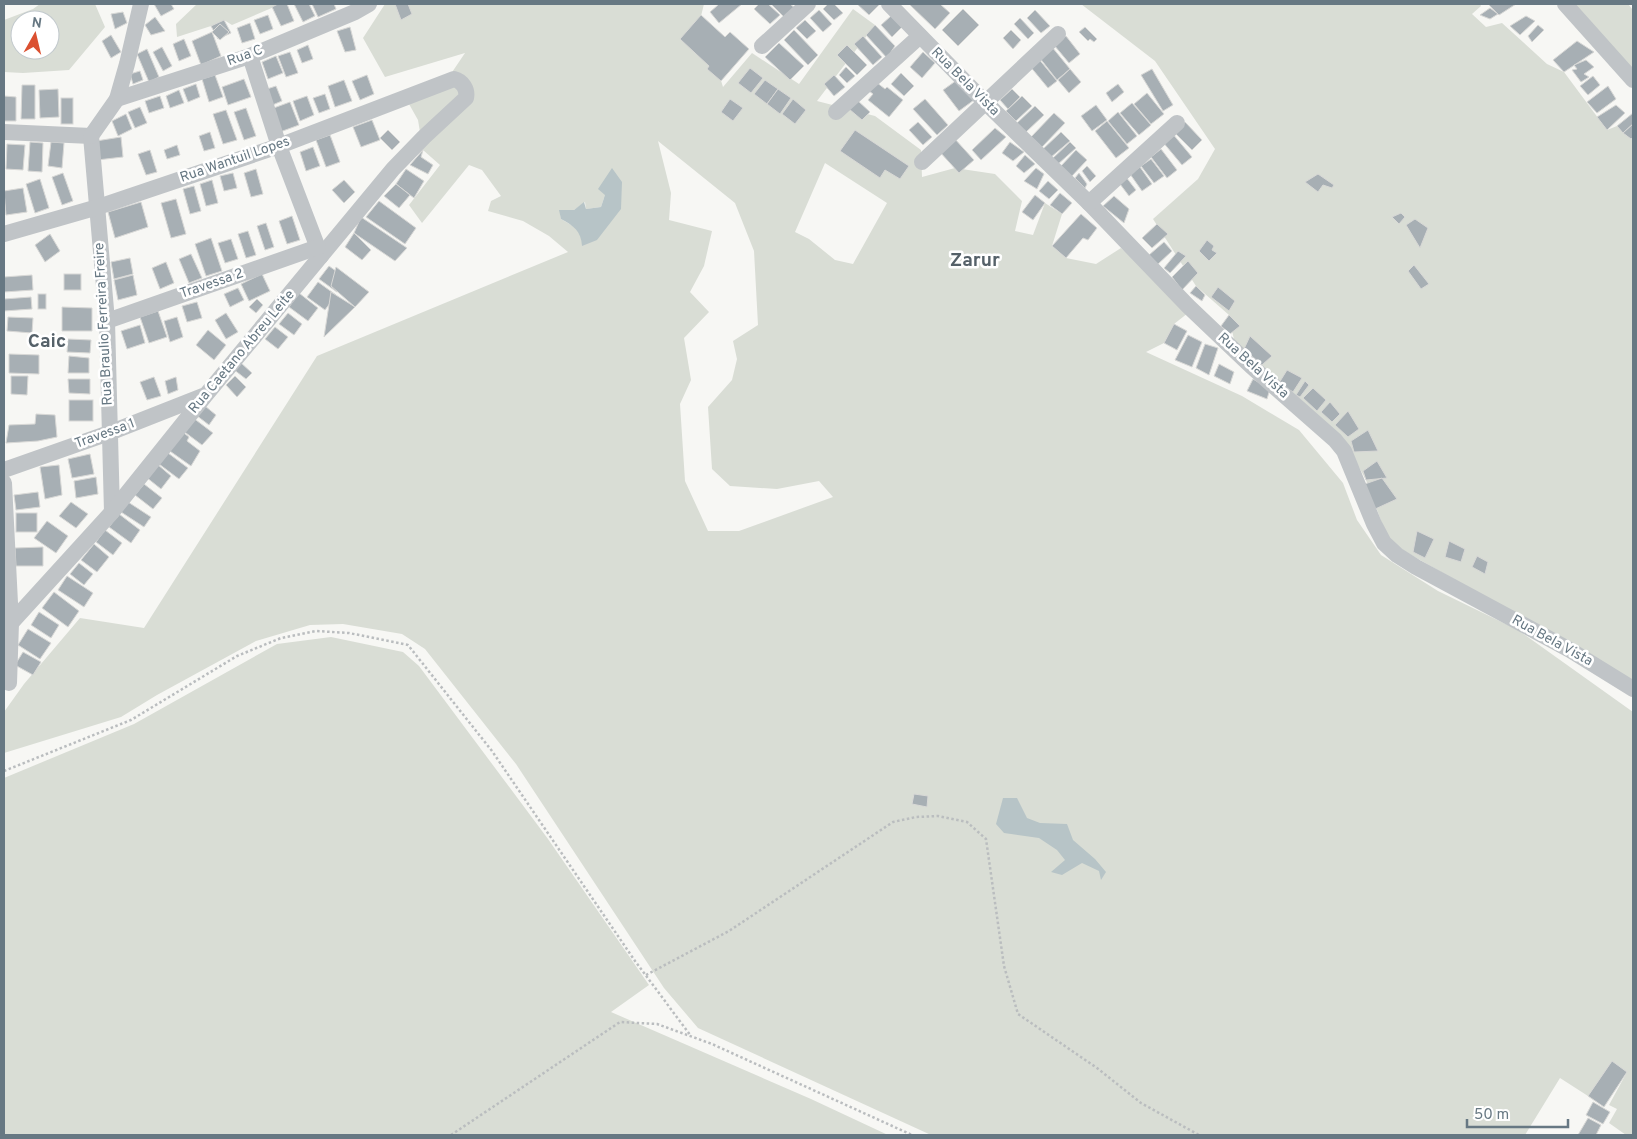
<svg xmlns="http://www.w3.org/2000/svg" width="1637" height="1139" font-family="Overpass,sans-serif">
<style>
.green{fill:#d9ddd5;fill-rule:evenodd}
.water{fill:#b7c4c7}
.building{fill:#a7afb4;stroke:#d8d8d6}
.lines{fill:none;stroke-linecap:round;stroke-linejoin:round}
.path{stroke:#babdbf;stroke-width:2.5;stroke-dasharray:2.5 2.5;stroke-linecap:butt}
.street{stroke:#c0c4c7;stroke-width:16}
.labels{text-anchor:middle;dominant-baseline:central;stroke-width:5;stroke-linejoin:round;paint-order:stroke}
.street-label{font-size:14px;fill:#677883;stroke:#fff}
.district-label{font-size:19px;font-weight:bold;fill:#556169;stroke:#fff}
</style>
<rect width="100%" height="100%" fill="#f7f7f4"/>
<g class="green">
<path d="M40,4h55l10,23 -36,43 -46,3 -19,-1v-52l29,-11zM20,20h30v30h-30z"/>
<polygon points="197,4 281,4 232,25 224,20 211,26 177,37 176,24"/>
<path d="M385,4h319l-3,12 22,71 29,-34 47,31 54,-75 22,16 -58,76 58,15 46,34 1,27 33,-9 40,6 27,27 -7,30 18,4 12,-32 17,11 -10,32 14,12 30,6 25,-16 13,11 54,54 -14,11 -10,19 -18,9 96,44 57,34 44,53 14,37 24,35 57,36 80,39 115,82v423h-7l-17,-12 8,-14 -8,-4 18,-33 -15,-11 -24,35 -28,-18 -35,57h-594l-233,-107 -34,-40 -148,-224 -91,-115 -23,-15 -59,-10 -33,1 -54,16 -99,54 -36,22 -117,36v-41l20,-28 56,-66 64,10 173,-272 251,-104 -19,-16 -26,-15 -35,-10 3,-10 10,-5 -19,-26 -13,-5 -47,58 -13,-18 31,-40 -17,-15 -5,-30 -9,-16 31,-14 25,-37 -80,24 -22,-39zM658,141l77,62 19,48 4,74 -25,16 4,18 -5,21 -24,27 4,62 18,17 47,3 42,-8 14,16 -94,34h-31l-23,-50 -5,-77 11,-24 -7,-42 25,-26 -19,-20 14,-26 8,-35 -43,-11 2,-27zM825,163l62,40 -34,61 -18,-4 -26,-21 -14,-7zM605,195l-8,45 -36,-21 -1,-9h14l11,-8 1,7 15,-2z"/>
<path d="M1081,4h399l1,2 -9,8 14,13 16,-4 45,41 17,8 43,58 10,-4c4,5 8,9 14,13l2,-2v547l-81,-49 -146,-83 -16,-12 -7,-14 -17,-46 -23,-42 -109,-98 -5,-25 -33,-29 -43,-67 45,-40 17,-30 -60,-88z"/>
<polygon points="1573,4 1628,4 1633,10 1633,69"/>
<polygon points="331,637 403,652 419,666 548,839 649,985 611,1012 811,1099 888,1135 4,1135 4,778 134,724 277,644"/>
</g>
<g class="water">
<path d="M612,168l10,14 -1,27 -24,31 -15,6c-1,-15 -8,-20 -21,-27l-2,-9h15l10,-8 2,7 15,-2 4,-12 -7,-6z"/>
<polygon points="1003,798 1017,798 1027,818 1040,823 1067,824 1073,840 1095,859 1106,872 1101,880 1099,871 1082,863 1062,875 1051,872 1065,860 1057,850 1039,838 1004,833 996,824"/>
</g>
<g class="building">
<polygon points="154,4 171,4 174,9 161,16"/>
<polygon points="278,4 287,4 294,21 281,26 272,7"/>
<polygon points="294,4 309,4 315,16 303,22"/>
<polygon points="312,4 334,4 336,9 318,17"/>
<polygon points="395,4 408,4 412,14 401,20"/>
<polygon points="717,4 742,4 719,23 710,12 718,5"/>
<polygon points="759,4 768,4 780,15 770,24 754,9"/>
<polygon points="771,4 790,4 796,9 786,19"/>
<polygon points="828,4 834,4 843,13 834,20 823,9"/>
<polygon points="857,4 880,4 869,15"/>
<polygon points="911,4 940,4 950,13 935,29 910,5"/>
<polygon points="1488,4 1516,4 1499,15"/>
<polygon points="1490,8 1498,14 1490,19 1480,15"/>
<polygon points="963,9 979,25 958,46 942,30"/>
<polygon points="819,10 832,24 823,32 810,18"/>
<polygon points="1035,10 1050,26 1041,33 1027,18"/>
<polygon points="123,12 127,23 115,29 111,14"/>
<polygon points="268,15 273,29 260,34 254,20"/>
<polygon points="701,15 725,37 730,32 749,49 721,81 707,69 709,66 680,39"/>
<polygon points="891,16 902,27 892,37 881,25"/>
<polygon points="1526,16 1535,21 1520,35 1510,26"/>
<polygon points="155,17 165,31 151,35 145,25"/>
<polygon points="1020,18 1034,33 1028,39 1014,24"/>
<polygon points="224,20 231,33 218,39 211,26"/>
<polygon points="805,20 816,31 807,39 796,28"/>
<polygon points="250,23 255,39 242,43 237,28"/>
<polygon points="220,24 229,32 220,40 212,32"/>
<polygon points="875,25 895,46 887,58 866,35"/>
<polygon points="1538,25 1544,30 1532,42 1528,36"/>
<polygon points="350,27 356,50 345,52 337,31"/>
<polygon points="1085,27 1097,39 1094,42 1090,39 1088,41 1079,32"/>
<polygon points="794,30 818,55 808,65 784,40"/>
<polygon points="1011,30 1021,40 1013,49 1003,38"/>
<polygon points="212,32 221,56 201,65 192,41"/>
<polygon points="111,35 121,52 111,58 102,41"/>
<polygon points="863,36 882,57 873,65 854,44"/>
<polygon points="1066,36 1080,54 1069,63 1054,45"/>
<polygon points="184,39 191,56 179,61 173,44"/>
<polygon points="1577,41 1594,52 1564,72 1553,60"/>
<polygon points="779,43 804,66 790,80 765,57"/>
<polygon points="308,45 313,59 302,63 297,50"/>
<polygon points="847,45 867,65 857,75 837,55"/>
<polygon points="162,47 172,66 163,71 153,52"/>
<polygon points="1052,47 1070,69 1057,80 1039,57"/>
<polygon points="147,49 159,77 149,82 137,54"/>
<polygon points="290,52 298,73 286,77 278,56"/>
<polygon points="923,52 935,63 922,78 910,67"/>
<polygon points="276,56 283,73 268,79 262,62"/>
<polygon points="1038,58 1057,81 1048,88 1029,65"/>
<polygon points="1586,60 1594,67 1584,74 1589,77 1581,82 1572,70 1577,69 1574,65"/>
<polygon points="846,67 855,76 847,83 839,75"/>
<polygon points="750,68 763,78 751,93 738,83"/>
<polygon points="1070,69 1081,82 1069,93 1058,80"/>
<polygon points="1152,69 1173,105 1163,111 1141,75"/>
<polygon points="140,71 143,80 133,84 130,74"/>
<polygon points="901,73 914,86 904,96 891,84"/>
<polygon points="215,75 223,97 209,102 202,79"/>
<polygon points="367,75 374,94 360,100 352,81"/>
<polygon points="834,75 845,87 834,96 824,84"/>
<polygon points="1593,76 1600,85 1588,95 1580,86"/>
<polygon points="244,79 251,97 228,105 222,87"/>
<polygon points="344,80 352,101 335,107 328,86"/>
<polygon points="765,80 778,89 767,104 754,94"/>
<polygon points="957,80 974,100 959,111 943,90"/>
<polygon points="876,82 885,89 887,87 903,100 889,117 868,100 873,94 869,91"/>
<polygon points="196,84 200,97 188,102 183,89"/>
<polygon points="1118,84 1124,92 1112,102 1106,93"/>
<polygon points="22,85 35,85 35,119 21,119"/>
<polygon points="276,86 282,101 270,106 264,90"/>
<polygon points="1608,86 1616,99 1597,113 1587,102"/>
<polygon points="58,89 59,117 40,118 39,90"/>
<polygon points="778,89 791,98 780,114 767,104"/>
<polygon points="1012,89 1020,97 1008,109 1000,100"/>
<polygon points="179,90 184,103 170,108 166,96"/>
<polygon points="1147,93 1164,114 1151,124 1134,104"/>
<polygon points="325,94 330,109 319,113 313,98"/>
<polygon points="4,96 16,97 16,121 4,121"/>
<polygon points="160,96 164,108 149,113 145,101"/>
<polygon points="307,96 314,115 300,121 293,101"/>
<polygon points="1022,96 1032,106 1016,121 1006,111"/>
<rect x="61" y="98" width="12" height="26"/>
<polygon points="730,99 743,108 733,121 721,112"/>
<polygon points="793,99 806,110 795,124 782,114"/>
<polygon points="925,99 948,125 937,135 913,109"/>
<polygon points="857,100 870,112 862,120 849,109"/>
<polygon points="290,102 299,125 280,132 271,109"/>
<polygon points="1132,103 1151,125 1139,135 1120,113"/>
<polygon points="1096,105 1107,120 1092,131 1081,116"/>
<polygon points="1616,105 1625,113 1607,130 1597,117"/>
<polygon points="1035,106 1044,115 1026,132 1017,123"/>
<polygon points="140,107 147,123 135,128 128,112"/>
<polygon points="246,108 256,136 244,140 234,112"/>
<polygon points="226,110 237,140 223,144 213,114"/>
<polygon points="1118,112 1137,136 1127,144 1108,121"/>
<polygon points="1054,113 1065,123 1042,147 1031,137"/>
<polygon points="1633,113 1633,124 1623,133 1617,126"/>
<polygon points="126,114 132,129 118,136 112,121"/>
<polygon points="372,120 380,140 361,147 353,127"/>
<polygon points="1107,121 1129,148 1116,158 1095,131"/>
<polygon points="918,122 932,137 923,145 909,130"/>
<polygon points="1185,122 1202,140 1192,150 1174,132"/>
<polygon points="1633,124 1633,137 1631,139 1623,133"/>
<polygon points="995,128 1006,137 981,160 972,150"/>
<polygon points="388,130 400,142 392,150 380,138"/>
<polygon points="855,130 909,166 900,179 885,170 880,178 840,151"/>
<polygon points="210,132 215,148 204,151 199,136"/>
<polygon points="1061,132 1070,141 1050,158 1042,150"/>
<polygon points="1172,133 1192,157 1182,165 1162,141"/>
<polygon points="330,135 340,162 326,167 316,140"/>
<polygon points="121,137 123,157 97,160 96,141"/>
<polygon points="954,138 974,160 959,173 939,151"/>
<polygon points="30,142 43,143 42,172 28,171"/>
<polygon points="51,142 64,143 62,168 48,166"/>
<polygon points="1010,142 1024,152 1013,161 1002,153"/>
<polygon points="1070,142 1076,148 1057,165 1052,159"/>
<polygon points="7,144 25,145 23,170 6,169"/>
<polygon points="177,145 180,155 167,159 164,150"/>
<polygon points="313,147 320,166 306,171 300,152"/>
<polygon points="1161,149 1177,170 1167,178 1151,157"/>
<polygon points="150,150 157,172 146,175 138,154"/>
<polygon points="423,150 421,157 433,165 428,174 410,165"/>
<polygon points="1076,150 1087,160 1071,177 1060,167"/>
<polygon points="1025,155 1035,164 1024,173 1016,166"/>
<polygon points="1151,159 1164,176 1154,183 1141,166"/>
<polygon points="1087,166 1096,176 1090,182 1082,171"/>
<polygon points="1140,167 1152,184 1142,191 1130,174"/>
<polygon points="1036,168 1044,174 1037,189 1024,181"/>
<polygon points="256,169 263,194 251,197 244,173"/>
<polygon points="406,169 424,181 414,198 396,184"/>
<polygon points="63,173 73,201 62,205 52,177"/>
<polygon points="233,173 237,188 224,191 220,176"/>
<polygon points="1079,173 1087,184 1085,188 1075,178"/>
<polygon points="1318,174 1334,185 1332,188 1323,185 1318,192 1305,182"/>
<polygon points="1126,177 1136,190 1129,196 1120,184"/>
<polygon points="40,179 49,208 35,213 26,184"/>
<polygon points="212,180 218,203 206,206 200,184"/>
<polygon points="344,180 355,192 344,203 332,190"/>
<polygon points="1048,181 1058,190 1049,199 1039,191"/>
<polygon points="396,184 410,195 399,208 384,196"/>
<polygon points="194,186 201,211 190,214 183,189"/>
<polygon points="23,188 27,212 6,215 4,191"/>
<polygon points="1060,193 1072,203 1062,214 1050,205"/>
<polygon points="1035,195 1045,203 1033,220 1022,212"/>
<polygon points="1114,196 1129,209 1124,223 1103,206"/>
<polygon points="176,199 186,234 171,238 161,203"/>
<polygon points="379,201 416,228 405,244 366,217"/>
<polygon points="141,202 148,227 115,238 108,212"/>
<polygon points="1401,213 1405,217 1399,224 1392,217"/>
<polygon points="1081,214 1097,228 1088,240 1083,238 1066,258 1052,246"/>
<polygon points="292,216 300,240 287,244 279,221"/>
<polygon points="361,217 407,248 395,261 354,233"/>
<polygon points="1415,219 1428,228 1420,248 1406,225"/>
<polygon points="266,223 274,247 265,250 257,226"/>
<polygon points="1157,224 1168,234 1152,248 1142,238"/>
<polygon points="248,231 256,255 246,258 238,234"/>
<polygon points="354,233 371,250 362,260 345,247"/>
<polygon points="50,234 60,251 45,262 35,245"/>
<polygon points="211,238 222,271 206,276 195,244"/>
<polygon points="231,239 238,259 225,263 218,243"/>
<polygon points="1207,240 1214,246 1212,250 1217,253 1209,261 1199,251"/>
<polygon points="1164,242 1172,251 1157,265 1149,255"/>
<polygon points="1178,251 1186,256 1170,273 1164,268"/>
<polygon points="191,254 202,278 189,283 179,259"/>
<polygon points="130,258 133,274 114,279 111,262"/>
<polygon points="1188,261 1198,273 1182,290 1172,277"/>
<polygon points="166,262 174,283 160,289 152,268"/>
<polygon points="1414,265 1429,284 1421,289 1408,271"/>
<polygon points="329,266 347,279 337,292 319,279"/>
<polygon points="336,267 369,292 355,307 331,286"/>
<rect x="64" y="274" width="17" height="16"/>
<polygon points="262,274 270,291 249,301 241,284"/>
<polygon points="32,275 33,290 4,292 4,277"/>
<polygon points="133,275 137,295 118,300 114,280"/>
<polygon points="318,282 336,295 325,310 307,297"/>
<polygon points="1196,286 1205,295 1202,301 1190,293"/>
<polygon points="1218,287 1235,301 1229,311 1211,297"/>
<polygon points="238,288 244,300 230,307 224,294"/>
<polygon points="331,292 355,307 324,337"/>
<polygon points="299,293 318,308 308,321 289,307"/>
<rect x="38" y="294" width="8" height="15"/>
<polygon points="31,297 32,309 4,311 4,299"/>
<polygon points="257,299 263,305 256,313 249,307"/>
<polygon points="197,302 202,318 187,322 182,306"/>
<polygon points="62,307 92,308 92,331 62,331"/>
<polygon points="158,311 167,337 149,343 140,317"/>
<polygon points="226,313 238,332 226,339 215,320"/>
<polygon points="288,313 302,324 294,335 279,324"/>
<polygon points="1229,315 1240,326 1230,334 1221,326"/>
<polygon points="8,317 33,318 32,333 7,331"/>
<polygon points="177,317 183,337 170,342 164,321"/>
<polygon points="1174,324 1187,331 1177,350 1164,343"/>
<polygon points="140,325 145,343 127,349 121,331"/>
<polygon points="275,327 288,337 278,349 265,339"/>
<polygon points="208,330 226,345 214,360 196,345"/>
<polygon points="1188,335 1202,342 1192,367 1175,360"/>
<polygon points="1250,336 1272,356 1262,365 1244,349"/>
<polygon points="68,339 91,340 90,353 67,352"/>
<polygon points="1205,344 1218,348 1209,375 1196,368"/>
<polygon points="9,354 39,355 39,374 9,373"/>
<polygon points="69,356 89,358 89,373 68,373"/>
<polygon points="240,362 252,373 246,379 233,369"/>
<polygon points="1219,364 1234,372 1230,384 1214,376"/>
<polygon points="1287,370 1302,378 1293,392 1279,383"/>
<polygon points="11,376 28,376 27,395 11,394"/>
<polygon points="235,376 246,387 237,397 226,385"/>
<polygon points="154,377 161,396 147,400 140,382"/>
<polygon points="176,377 178,390 168,394 165,381"/>
<polygon points="68,379 90,379 90,394 69,393"/>
<polygon points="1253,379 1270,389 1267,399 1247,391"/>
<polygon points="1305,381 1309,385 1300,397 1296,395"/>
<polygon points="1313,388 1326,400 1317,411 1303,398"/>
<rect x="69" y="400" width="24" height="21"/>
<polygon points="1330,402 1340,414 1332,422 1321,412"/>
<polygon points="205,406 216,415 209,425 196,415"/>
<polygon points="1348,411 1359,429 1348,437 1335,425"/>
<polygon points="36,414 55,415 57,437 38,441 6,443 9,425 35,424"/>
<polygon points="192,417 213,433 202,445 182,430"/>
<polygon points="180,430 189,437 187,441 200,451 191,466 167,449"/>
<polygon points="1368,430 1378,451 1354,452 1351,441"/>
<polygon points="168,453 188,468 179,479 159,464"/>
<polygon points="90,454 94,474 72,478 68,459"/>
<polygon points="1377,461 1387,478 1366,480 1363,471"/>
<polygon points="157,464 171,476 161,489 146,477"/>
<polygon points="59,465 62,495 45,499 40,467"/>
<polygon points="96,477 98,494 76,498 74,481"/>
<polygon points="1382,478 1397,499 1373,510 1362,485"/>
<polygon points="144,484 162,498 153,509 135,495"/>
<polygon points="38,492 40,507 16,510 14,495"/>
<polygon points="71,502 88,514 76,528 59,516"/>
<polygon points="128,502 151,517 144,527 121,512"/>
<rect x="16" y="513" width="21" height="19"/>
<polygon points="119,514 140,530 131,543 109,527"/>
<polygon points="47,521 68,536 56,553 34,538"/>
<polygon points="105,530 122,543 113,555 96,542"/>
<polygon points="1417,531 1434,539 1425,558 1413,552"/>
<polygon points="1449,541 1465,549 1461,562 1445,557"/>
<polygon points="94,544 109,557 97,572 81,560"/>
<polygon points="43,547 43,566 16,566 15,548"/>
<polygon points="1477,556 1488,562 1485,574 1472,567"/>
<polygon points="79,563 93,574 84,585 70,574"/>
<polygon points="67,576 93,593 84,607 58,590"/>
<polygon points="54,592 79,611 68,627 42,608"/>
<polygon points="39,612 59,625 51,638 31,625"/>
<polygon points="28,629 51,643 40,659 18,645"/>
<polygon points="23,652 41,662 33,675 15,665"/>
<polygon points="914,794 928,796 927,807 912,804"/>
<polygon points="1612,1061 1627,1072 1604,1107 1588,1096"/>
<polygon points="1593,1102 1610,1112 1603,1124 1586,1115"/>
<polygon points="1588,1118 1601,1125 1596,1135 1578,1135"/>
</g>
<g class="lines">
<g class="path">
<polyline points="4,771 131,720 237,656 281,638 316,631 349,633 408,645 492,751 635,961 691,1036"/>
<polyline points="646,975 729,931 893,822 916,817 938,816 967,822 986,839 1004,966 1018,1014 1097,1068 1141,1103 1199,1135"/>
<polyline points="451,1135 620,1022 657,1024 712,1044 912,1135"/>
</g>
<g class="street">
<polyline points="889,4 986,103 1089,203 1188,306 1251,366 1335,440 1344,451 1374,524 1384,543 1397,555 1416,567 1570,650 1633,689"/>
<polyline points="1565,4 1633,80"/>
<polyline points="762,46 808,4"/>
<polyline points="250,56 279,146 321,256"/>
<polyline points="117,99 250,56 355,12 369,4"/>
<polyline points="836,112 920,36"/>
<polyline points="4,132 91,136"/>
<polyline points="91,136 107,321 112,512"/>
<polyline points="91,136 117,99 127,64 141,4"/>
<polyline points="922,162 1058,34"/>
<polyline points="1089,203 1177,123"/>
<path d="M4,234l94,-27 181,-61 175,-67c8,2 14,10 12,19l-42,39 -31,32 -188,227 -93,116 -101,111"/>
<polyline points="107,321 318,247"/>
<polyline points="4,470 109,433 203,396"/>
<polyline points="4,483 11,623 9,683"/>
</g>
</g>
<g class="labels">
<g class="street-label">
<text transform="translate(245 56) rotate(-20)">Rua C</text>
<text transform="translate(965 82) rotate(45)">Rua Bela Vista</text>
<text transform="translate(235 160) rotate(-19)">Rua Wantuil Lopes</text>
<text transform="translate(212 284) rotate(-19)">Travessa 2</text>
<text transform="translate(104 324) rotate(-93)">Rua Braulio Ferreira Freire</text>
<text transform="translate(242 352) rotate(-50)">Rua Caetano Abreu Leite</text>
<text transform="translate(1253 366) rotate(42)">Rua Bela Vista</text>
<text transform="translate(105 434) rotate(-20)">Travessa 1</text>
<text transform="translate(1552 641) rotate(29)">Rua Bela Vista</text>
</g>
<g class="district-label">
<text x="975" y="261">Zarur</text>
<text x="47" y="342">Caic</text>
</g>
</g>
<rect width="1637" height="1139" fill="none" stroke="#677883" stroke-width="10"/>
<g transform="translate(35 35) rotate(8)"><circle r="24" fill="#ffffff" stroke="#c2c9cd"/>
<path d="M0-4L9 19L0 12L-9 19Z" fill="#db5030"/>
<text y="-8" font-size="14" font-weight="bold" text-anchor="middle" fill="#677883">N</text>
</g>
<path d="M1467 1119v8h101v-8" fill="none" stroke="#677883" stroke-width="2.5"/>
<text x="1474" y="1119" font-size="15" fill="#677883" stroke="#ffffff" stroke-width="4" paint-order="stroke">50 m</text>
</svg>
